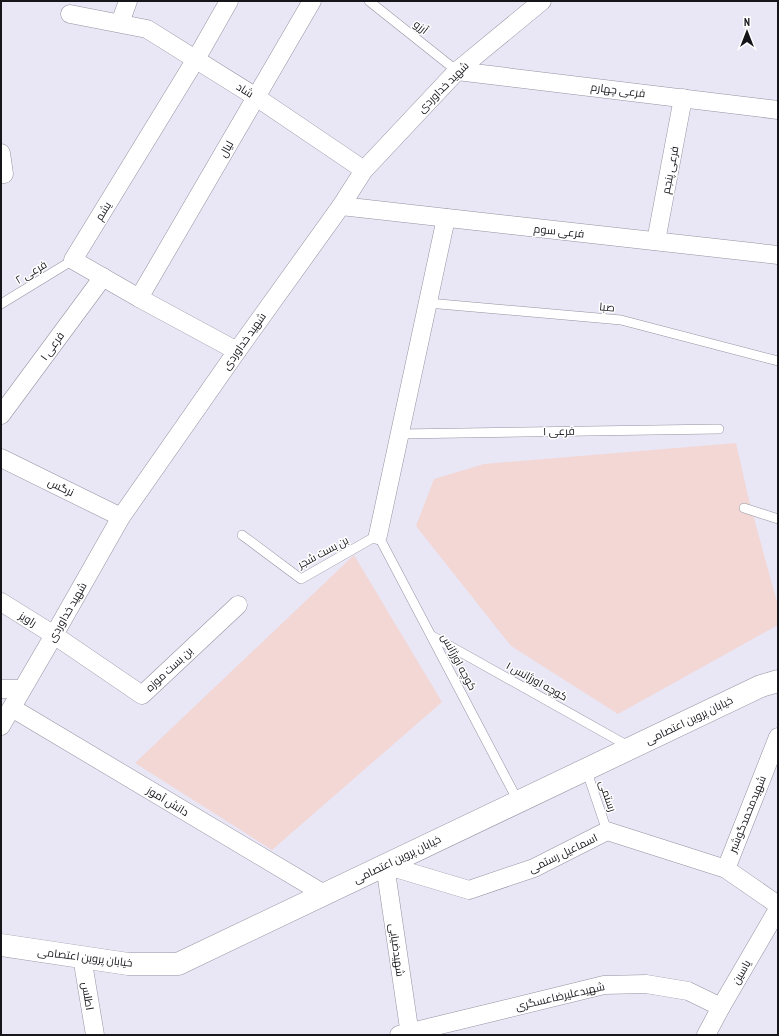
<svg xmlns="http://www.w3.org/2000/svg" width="779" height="1036" font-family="'PT Sans Narrow',Cairo,sans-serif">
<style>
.education{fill:#f2d7d5}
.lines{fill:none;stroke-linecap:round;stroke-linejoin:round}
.lane-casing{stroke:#9592a1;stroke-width:10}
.street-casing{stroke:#9592a1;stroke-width:19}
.secondary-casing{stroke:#9592a1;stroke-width:23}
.lane{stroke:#fff;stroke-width:9}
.street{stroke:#fff;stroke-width:18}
.secondary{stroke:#fff;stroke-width:22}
.labels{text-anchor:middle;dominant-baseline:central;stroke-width:3;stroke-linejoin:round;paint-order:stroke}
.street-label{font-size:11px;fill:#16151a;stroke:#fff}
</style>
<rect width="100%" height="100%" fill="#e9e6f6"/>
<g class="education">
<polygon points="736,443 749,500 778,606 778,625 618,714 511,646 416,526 434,479 484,464"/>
<polygon points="354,555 442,702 272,850 135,763"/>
</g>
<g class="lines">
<defs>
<g id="lane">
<polyline points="369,1 457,71"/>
<polyline points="428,303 621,320 778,361"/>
<polyline points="1,304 73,260"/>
<polyline points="400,434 719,429"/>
<polyline points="744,508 778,519"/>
<polyline points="242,535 301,579 378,535 518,801"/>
<polyline points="432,636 630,747"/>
<polyline points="586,769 607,831"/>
</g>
<g id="street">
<polyline points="229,1 196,59 73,260 139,298 237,351"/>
<polyline points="70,14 147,29 256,97 364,170"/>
<polyline points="120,23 128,1"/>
<polyline points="457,71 778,110"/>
<polyline points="1,153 4,174 1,174"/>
<polyline points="341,206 778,255"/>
<polyline points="656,241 683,98"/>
<polyline points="139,298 312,1"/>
<polyline points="1,415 103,277"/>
<polyline points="1,458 121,517"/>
<polyline points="378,535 446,218"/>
<polyline points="1,602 54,635 142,695 238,605"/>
<polyline points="1,689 22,689"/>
<polyline points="12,708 324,894"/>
<polyline points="1,726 54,635 121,517 237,351 341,206 364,170 457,71 542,1"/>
<polyline points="726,869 778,737"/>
<polyline points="82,957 95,1035"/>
<polyline points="399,1035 604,985 646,984 688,991 721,1007"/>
<polyline points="410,1035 385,865 469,890 534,868 607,831 726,869 778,905"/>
<polyline points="706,1035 721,1007 778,909"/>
</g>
<polyline id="secondary" points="1,945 128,964 178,964 761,686 778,681"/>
</defs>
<use href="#lane" class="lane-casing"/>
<use href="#street" class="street-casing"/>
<use href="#secondary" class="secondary-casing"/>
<use href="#lane" class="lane"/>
<use href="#street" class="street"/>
<use href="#secondary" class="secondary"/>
</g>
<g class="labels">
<g class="street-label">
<text transform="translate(421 27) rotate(38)">آرزو</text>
<text transform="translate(443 87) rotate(-45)">شهید خداوردی</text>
<text transform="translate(245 90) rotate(32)">شاد</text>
<text transform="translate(618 90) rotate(7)">فرعی چهارم</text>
<text transform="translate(226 149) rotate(-60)">لیال</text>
<text transform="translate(670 170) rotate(-79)">فرعی پنجم</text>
<text transform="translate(103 211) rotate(-58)">یشم</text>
<text transform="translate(559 231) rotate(6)">فرعی سوم</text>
<text transform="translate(31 272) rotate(-31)">فرعی ۲</text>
<text transform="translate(607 307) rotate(5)">صبا</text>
<text transform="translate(244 341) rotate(-55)">شهید خداوردی</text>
<text transform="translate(52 346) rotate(-54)">فرعی ۱</text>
<text transform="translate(559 431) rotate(-1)">فرعی ۱</text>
<text transform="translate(61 487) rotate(26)">نرگس</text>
<text transform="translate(323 552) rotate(-28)">بن بست شجر</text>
<text transform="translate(67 612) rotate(-60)">شهید خداوردی</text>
<text transform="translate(28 619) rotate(31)">راویز</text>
<text transform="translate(459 662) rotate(62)">کوچه اورژانس</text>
<text transform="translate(169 669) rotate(-43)">بن بست موزه</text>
<text transform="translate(537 681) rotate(29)">کوچه اورژانس ۱</text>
<text transform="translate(689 720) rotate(-26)">خیابان پروین اعتصامی</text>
<text transform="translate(608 796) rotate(71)">رستمی</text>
<text transform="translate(168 801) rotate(31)">دانش آموز</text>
<text transform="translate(747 814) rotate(-68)">شهیدمحمدگوشبر</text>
<text transform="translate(563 853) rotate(-26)">اسماعیل رستمی</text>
<text transform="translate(397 859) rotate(-26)">خیابان پروین اعتصامی</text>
<text transform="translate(397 950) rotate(82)">شهیدضیایی</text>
<text transform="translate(85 957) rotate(7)">خیابان پروین اعتصامی</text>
<text transform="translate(741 972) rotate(-60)">یاسین</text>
<text transform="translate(88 996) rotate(81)">اطلس</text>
<text transform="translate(560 996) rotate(-13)">شهیدعلیرضاعسگری</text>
</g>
</g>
<rect width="779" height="1036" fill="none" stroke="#16151a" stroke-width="4"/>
<g transform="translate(747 32)" stroke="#ffffff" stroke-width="3" paint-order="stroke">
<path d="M0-3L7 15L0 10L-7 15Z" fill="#16151a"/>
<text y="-6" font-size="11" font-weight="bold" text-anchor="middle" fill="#16151a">N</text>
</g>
</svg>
